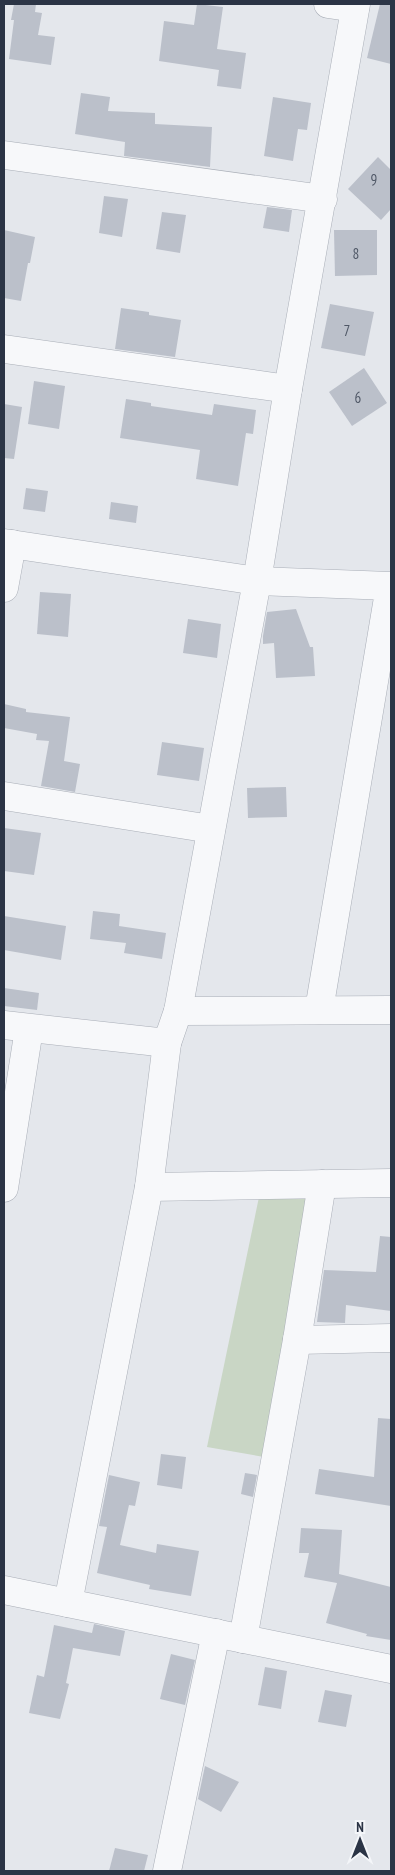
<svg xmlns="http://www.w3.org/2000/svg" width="395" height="1875" font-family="'PT Sans Narrow',sans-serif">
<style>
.green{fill:#c9d6c5}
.building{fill:#bbc0ca}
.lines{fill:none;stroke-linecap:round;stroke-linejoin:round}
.minor-casing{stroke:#a9aeb7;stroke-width:29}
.minor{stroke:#f7f8fa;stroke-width:28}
.labels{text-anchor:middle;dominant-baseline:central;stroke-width:4;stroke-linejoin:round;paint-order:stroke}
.number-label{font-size:15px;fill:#4f5766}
</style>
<rect width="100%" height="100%" fill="#e4e7ec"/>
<polygon class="green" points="311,1196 281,1460 207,1447 259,1197"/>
<g class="building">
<polygon points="14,4 36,4 35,12 42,13 38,35 55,37 51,65 9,59 14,20 11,20"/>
<polygon points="197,4 223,7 217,49 246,53 241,89 217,86 219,70 159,61 164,21 194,25"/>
<polygon points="380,4 391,4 391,64 367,58"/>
<polygon points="81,93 110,97 108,111 155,113 155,124 212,127 210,167 124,156 125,142 75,134"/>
<polygon points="273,97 311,103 307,130 298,129 293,161 264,156"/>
<polygon points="378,157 391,170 391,209 381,220 348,189"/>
<polygon points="104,196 128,199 122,237 99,233"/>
<polygon points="267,207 292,210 289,232 263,228"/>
<polygon points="162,212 186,215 180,253 156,249"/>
<polygon points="4,230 35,237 30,263 28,263 21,301 4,298"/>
<polygon points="334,230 377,230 377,275 335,276"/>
<polygon points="330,304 374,312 365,356 321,348"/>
<polygon points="121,308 149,312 149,315 181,320 175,357 115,349"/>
<polygon points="364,368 387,403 352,426 329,392"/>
<polygon points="34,381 65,386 59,429 28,424"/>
<polygon points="126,399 151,403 151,406 212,415 214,404 256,410 253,434 246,433 238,486 196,479 200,450 120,438"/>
<polygon points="4,404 22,407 14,459 4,458"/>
<polygon points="26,488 48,491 45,512 23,509"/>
<polygon points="111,502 138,506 136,523 109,519"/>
<polygon points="40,592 71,594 68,637 37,634"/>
<polygon points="296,609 310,647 313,647 315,676 276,678 274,643 263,644 263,636 267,612"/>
<polygon points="188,619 221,624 217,658 183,653"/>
<polygon points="4,704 26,709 26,712 70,717 64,761 80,764 75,792 41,786 49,741 36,740 37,734 4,728"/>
<polygon points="162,742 204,748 199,781 157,775"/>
<polygon points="286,787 287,817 248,818 247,788"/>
<polygon points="4,828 41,833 34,875 4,871"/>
<polygon points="93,911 120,914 119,926 166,933 162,959 124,953 126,943 90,939"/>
<polygon points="4,916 66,926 61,960 4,950"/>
<polygon points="4,988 39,993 37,1010 4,1006"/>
<polygon points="380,1236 391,1237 391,1311 346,1305 345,1323 317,1322 324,1270 376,1272"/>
<polygon points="378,1418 391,1419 391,1506 315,1494 319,1469 374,1477"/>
<polygon points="161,1454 186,1457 182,1489 157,1485"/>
<polygon points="245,1473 257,1475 253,1497 241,1494"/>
<polygon points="109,1475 140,1482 135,1506 129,1505 120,1545 156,1553 157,1544 199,1551 191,1596 149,1589 150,1585 97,1573 107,1527 99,1526"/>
<polygon points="301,1528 342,1530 339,1574 391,1587 391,1640 366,1636 367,1634 326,1623 337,1583 304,1577 309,1553 299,1553"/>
<polygon points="94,1624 125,1631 120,1656 73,1648 66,1683 69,1684 60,1719 29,1713 37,1675 44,1677 54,1625 92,1633"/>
<polygon points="171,1654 195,1660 185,1705 160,1699"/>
<polygon points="265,1667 287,1671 281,1709 258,1705"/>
<polygon points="325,1690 352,1695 346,1727 318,1722"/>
<polygon points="205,1766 239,1782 221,1812 198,1799"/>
<polygon points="115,1848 148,1855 144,1871 109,1871"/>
</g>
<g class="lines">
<defs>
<g id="minor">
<polyline points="328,4 355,8"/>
<polyline points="4,155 323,199"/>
<polyline points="4,349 288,389"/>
<polyline points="4,543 257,581 390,586 319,1010"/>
<polyline points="4,588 12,544"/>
<polyline points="4,796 211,829"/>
<polyline points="178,1011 257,581 288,389 356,4"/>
<polyline points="4,1025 167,1043 178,1011 391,1010"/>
<polyline points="167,1043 149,1187 391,1183"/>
<polyline points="4,1188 29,1029"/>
<polyline points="297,1340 391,1338"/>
<polyline points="4,1590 391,1669"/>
<polyline points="68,1603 149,1187"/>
<polyline points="243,1639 297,1340 322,1184"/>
<polyline points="167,1871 216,1633"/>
</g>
</defs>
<use href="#minor" class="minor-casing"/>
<use href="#minor" class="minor"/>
</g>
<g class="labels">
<g class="number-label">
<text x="374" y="179">9</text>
<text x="356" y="253">8</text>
<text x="347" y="330">7</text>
<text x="358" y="397">6</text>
</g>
</g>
<rect width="395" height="1875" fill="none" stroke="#2b3445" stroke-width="10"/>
<g transform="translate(360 1840)" stroke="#f4f6f9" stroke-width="4" paint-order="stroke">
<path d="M0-4L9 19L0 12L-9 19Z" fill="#2b3445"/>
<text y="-8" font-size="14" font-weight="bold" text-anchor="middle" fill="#2b3445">N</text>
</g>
</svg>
